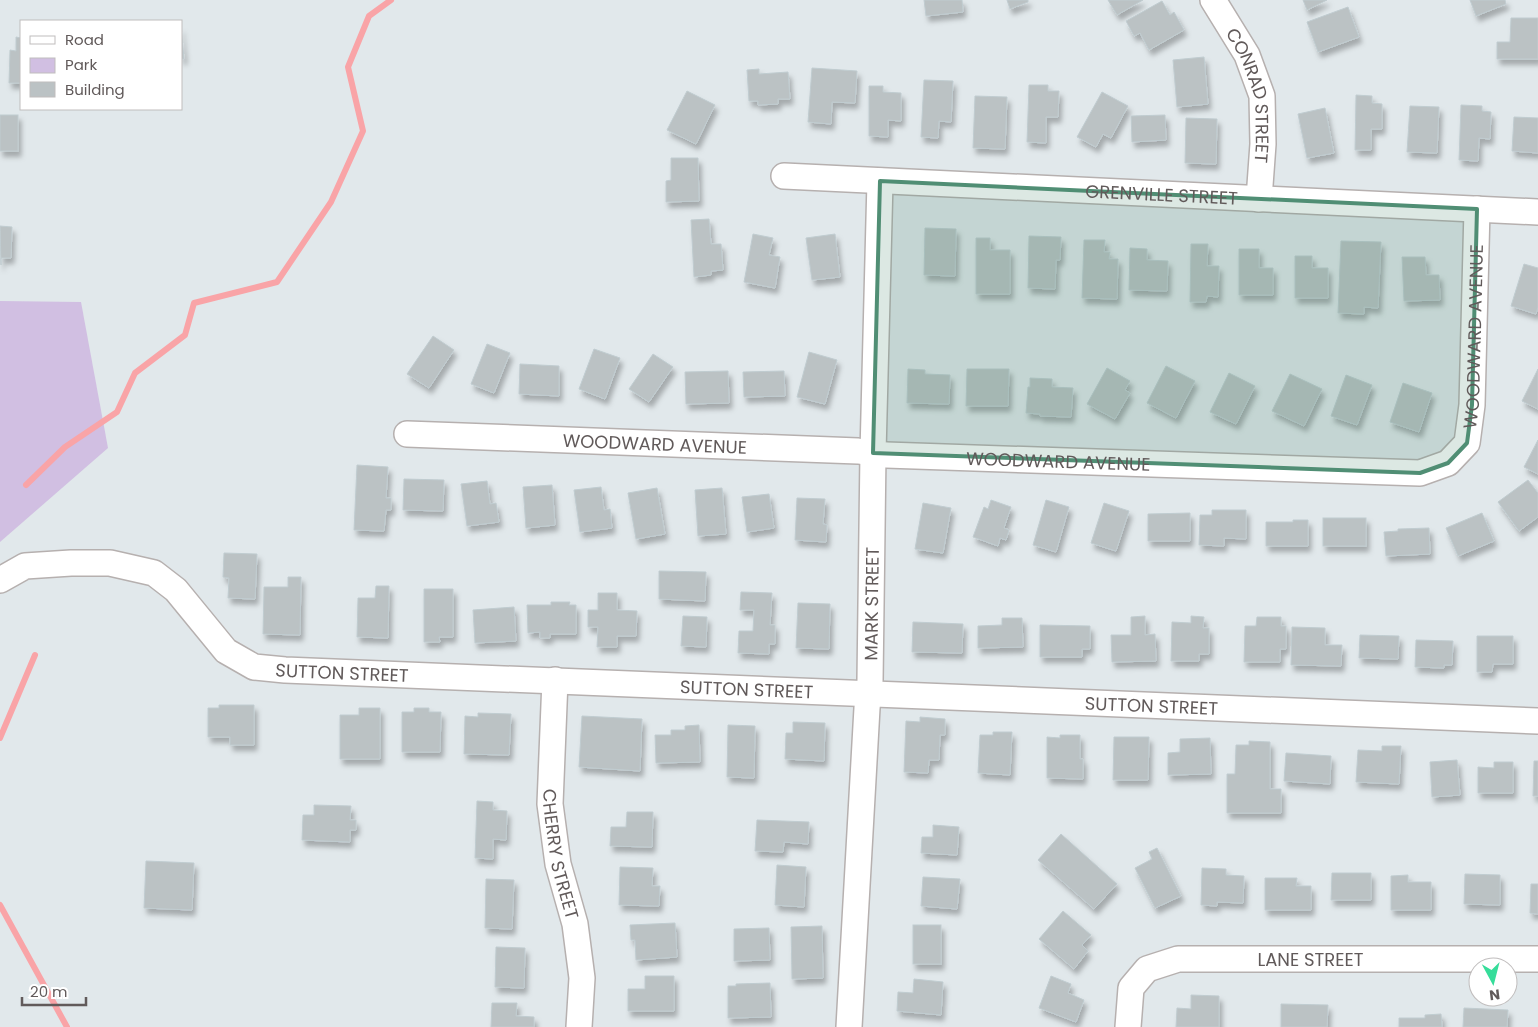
<svg xmlns="http://www.w3.org/2000/svg" width="1538" height="1027" font-family="Poppins,sans-serif">
<style>
.green{fill:#d1bfe2}
.lines{fill:none;stroke-linecap:round;stroke-linejoin:round}
.stream{stroke:#f9a4a7;stroke-width:6}
.building{fill:#bbc2c4;stroke:#c0ccd0;filter:url(#shadow)}
.minor-casing{stroke:#b6b0af;stroke-width:28}
.minor{stroke:#fff;stroke-width:25}
.marked{fill:#508e74;fill-opacity:0.2;stroke:#508e74;stroke-width:4;stroke-linejoin:round}
.labels{text-anchor:middle;dominant-baseline:central;stroke-width:4.5;stroke-linejoin:round;paint-order:stroke}
.street-label{font-size:18px;fill:#615a5a;stroke:#fff}
</style>
<defs>
<filter id="shadow"><feDropShadow dx="3" dy="5.5" stdDeviation="2.5" flood-color="#0004"/></filter>
</defs>
<rect width="100%" height="100%" fill="#e1e8eb"/>
<polygon class="green" points="0,301 81,302 108,448 0,542"/>
<g class="lines">
<g class="stream">
<polyline points="26,485 65,447 117,412 135,373 185,335 194,303 277,282 331,202 363,131 348,67 369,16 391,0"/>
<polyline points="0,738 35,655"/>
<polyline points="0,905 67,1027"/>
</g>
</g>
<g class="building">
<polygon points="924,0 962,0 963,12 926,16"/>
<polygon points="1007,0 1028,0 1028,2 1010,9"/>
<polygon points="1108,0 1143,0 1117,15"/>
<polygon points="1303,0 1327,0 1307,10"/>
<polygon points="1470,0 1505,0 1506,4 1476,16"/>
<polygon points="1162,1 1170,15 1174,12 1184,30 1149,50 1140,33 1134,36 1126,21"/>
<polygon points="1348,7 1359,37 1318,52 1307,22"/>
<polygon points="1511,18 1538,18 1538,59 1497,59 1497,42 1510,42"/>
<polygon points="181,27 184,59 181,59"/>
<polygon points="16,37 21,38 21,83 9,83 10,50 16,51"/>
<polygon points="1204,57 1208,104 1177,107 1173,60"/>
<polygon points="812,68 857,71 855,103 832,102 831,124 808,122"/>
<polygon points="759,69 759,74 788,72 790,99 778,99 778,104 758,105 758,101 749,101 747,70"/>
<polygon points="924,80 953,81 951,122 939,121 938,138 921,137"/>
<polygon points="1029,85 1048,85 1048,91 1059,91 1058,117 1046,117 1046,143 1027,142"/>
<polygon points="869,86 883,86 883,92 901,93 901,121 888,120 888,137 869,136"/>
<polygon points="687,91 715,105 696,144 667,130"/>
<polygon points="1102,92 1128,106 1111,138 1103,134 1096,147 1077,137"/>
<polygon points="1356,95 1372,96 1372,103 1382,104 1382,129 1371,129 1371,150 1355,150"/>
<polygon points="975,96 1007,97 1005,149 973,148"/>
<polygon points="1461,105 1482,106 1482,111 1491,112 1490,139 1479,138 1478,161 1459,160"/>
<polygon points="1410,106 1439,107 1437,153 1407,152"/>
<polygon points="1325,108 1334,153 1307,158 1298,114"/>
<rect x="0" y="115" width="18" height="36"/>
<polygon points="1165,115 1166,140 1132,142 1131,116"/>
<polygon points="1514,117 1538,118 1538,153 1512,151"/>
<polygon points="1186,118 1217,119 1216,164 1185,163"/>
<polygon points="671,158 698,158 699,201 666,202 666,181 671,180"/>
<polygon points="709,219 711,244 721,244 723,270 711,271 711,275 694,277 691,220"/>
<polygon points="0,226 12,227 11,258 1,258 1,265"/>
<polygon points="925,228 956,229 955,276 924,275"/>
<polygon points="753,234 773,238 769,255 780,257 775,288 744,282"/>
<polygon points="835,234 840,277 812,280 806,238"/>
<polygon points="1029,236 1061,237 1060,260 1056,260 1055,289 1028,288"/>
<polygon points="976,238 990,238 990,250 1010,250 1010,294 976,294"/>
<polygon points="1084,240 1105,240 1104,252 1110,252 1109,259 1118,259 1117,299 1082,298"/>
<polygon points="1341,241 1381,242 1378,308 1364,307 1364,314 1338,313"/>
<polygon points="1191,244 1208,244 1207,266 1219,266 1218,297 1207,296 1206,302 1190,302"/>
<polygon points="1130,248 1147,249 1147,260 1168,261 1167,291 1129,290"/>
<polygon points="1239,249 1259,249 1259,268 1273,268 1273,295 1239,295"/>
<polygon points="1295,256 1312,256 1312,268 1328,268 1328,298 1295,298"/>
<polygon points="1402,257 1425,257 1426,275 1439,275 1440,300 1404,301"/>
<polygon points="1524,264 1538,268 1538,307 1536,314 1511,306"/>
<polygon points="433,336 454,350 429,388 407,374"/>
<polygon points="487,344 510,353 494,393 471,384"/>
<polygon points="594,349 620,358 605,399 579,389"/>
<polygon points="809,352 837,360 825,404 797,397"/>
<polygon points="653,354 673,367 649,402 629,389"/>
<polygon points="520,364 559,366 559,396 519,394"/>
<polygon points="1166,366 1195,381 1176,418 1147,403"/>
<polygon points="1107,368 1130,381 1125,390 1130,393 1115,419 1087,404"/>
<polygon points="908,369 925,370 925,374 950,375 949,404 907,403"/>
<polygon points="967,369 1009,369 1008,406 966,406"/>
<polygon points="1538,369 1538,409 1522,401"/>
<polygon points="728,371 729,403 686,404 685,372"/>
<polygon points="784,371 785,396 744,397 743,372"/>
<polygon points="1229,373 1255,386 1236,424 1210,412"/>
<polygon points="1290,374 1322,389 1304,426 1272,411"/>
<polygon points="1346,375 1372,385 1357,425 1331,416"/>
<polygon points="1030,378 1052,379 1052,387 1073,388 1071,417 1040,416 1040,414 1026,413 1028,387 1030,387"/>
<polygon points="1403,383 1432,393 1419,432 1390,422"/>
<polygon points="1538,440 1538,474 1524,467"/>
<polygon points="357,465 388,467 386,498 391,498 391,510 386,510 384,531 354,530"/>
<polygon points="404,479 444,480 443,511 403,510"/>
<polygon points="1528,480 1538,493 1538,517 1519,531 1498,502"/>
<polygon points="487,481 490,504 496,503 499,522 467,526 461,484"/>
<polygon points="552,485 555,525 526,528 523,487"/>
<polygon points="601,487 604,510 610,509 612,528 580,532 574,490"/>
<polygon points="657,488 665,534 636,539 628,493"/>
<polygon points="722,488 726,534 698,536 695,490"/>
<polygon points="769,494 774,528 747,532 742,497"/>
<polygon points="797,498 825,499 823,524 827,525 826,542 795,540"/>
<polygon points="991,500 1011,507 1004,528 1009,530 1006,540 1000,538 998,546 973,537 984,507 988,509"/>
<polygon points="1046,500 1069,507 1056,552 1033,545"/>
<polygon points="923,503 951,508 943,553 915,549"/>
<polygon points="1104,503 1129,511 1116,551 1091,543"/>
<polygon points="1212,510 1246,510 1246,539 1224,538 1224,546 1199,545 1200,515 1212,515"/>
<polygon points="1190,513 1190,541 1148,541 1148,514"/>
<polygon points="1482,513 1494,541 1458,556 1446,528"/>
<rect x="1323" y="518" width="43" height="28"/>
<polygon points="1293,520 1308,520 1308,546 1266,546 1266,522 1293,522"/>
<polygon points="1429,528 1430,554 1386,556 1384,532 1398,531 1398,529"/>
<polygon points="224,553 257,554 255,599 228,598 229,578 223,577"/>
<polygon points="659,571 706,572 705,601 659,599"/>
<polygon points="288,577 301,577 300,635 263,634 264,587 288,587"/>
<polygon points="376,586 389,586 388,638 357,637 358,598 375,598"/>
<polygon points="424,589 453,589 453,637 439,637 440,642 424,642"/>
<polygon points="741,592 772,593 770,625 775,625 775,644 769,644 769,654 738,653 739,631 753,631 754,610 740,610"/>
<polygon points="598,593 617,593 617,610 637,611 636,636 617,636 617,647 597,647 598,627 588,627 588,610 598,610"/>
<polygon points="551,602 570,602 569,605 576,605 576,634 550,634 550,638 540,638 540,632 528,633 527,605 551,605"/>
<polygon points="798,603 830,604 829,649 796,648"/>
<polygon points="514,607 516,641 475,643 473,610"/>
<polygon points="683,616 707,617 706,647 681,646"/>
<polygon points="1145,616 1145,635 1155,634 1156,661 1112,662 1111,635 1131,635 1131,617"/>
<polygon points="1191,616 1204,617 1203,628 1209,628 1209,654 1199,654 1199,661 1171,661 1172,622 1191,623"/>
<polygon points="1257,617 1281,617 1281,626 1286,626 1286,649 1280,649 1280,662 1244,662 1245,626 1256,626"/>
<polygon points="1002,618 1022,618 1023,647 978,648 978,626 1002,625"/>
<polygon points="913,622 963,624 962,653 912,652"/>
<polygon points="1040,625 1090,626 1090,649 1082,649 1082,657 1040,657"/>
<polygon points="1292,627 1325,628 1325,645 1342,645 1341,666 1291,665"/>
<polygon points="1360,635 1399,636 1398,659 1359,658"/>
<polygon points="1477,636 1513,636 1513,664 1493,664 1492,672 1477,672"/>
<polygon points="1416,640 1453,641 1452,665 1444,665 1444,668 1415,667"/>
<polygon points="219,705 254,705 254,745 230,745 230,737 208,737 208,708 219,708"/>
<polygon points="359,708 380,708 380,759 340,759 340,715 359,715"/>
<polygon points="414,708 429,708 429,712 441,712 440,752 402,752 402,712 414,712"/>
<polygon points="478,713 511,714 509,755 464,754 465,716 478,717"/>
<polygon points="582,716 642,719 640,771 579,767"/>
<polygon points="920,717 945,719 945,735 940,735 939,760 929,760 928,773 904,772 906,721 920,722"/>
<polygon points="793,722 825,723 824,761 785,759 786,733 793,733"/>
<polygon points="699,725 700,762 656,763 655,735 671,735 671,730 685,730 685,726"/>
<polygon points="728,725 755,726 754,778 727,777"/>
<polygon points="993,732 1012,732 1010,775 978,773 980,735 993,735"/>
<polygon points="1060,735 1080,735 1080,759 1083,759 1083,779 1047,778 1047,737 1060,738"/>
<polygon points="1114,737 1149,737 1148,780 1113,780"/>
<polygon points="1210,738 1211,774 1168,775 1168,753 1180,752 1180,739"/>
<polygon points="1249,741 1270,742 1270,789 1281,789 1281,813 1227,813 1227,774 1235,774 1236,745 1249,745"/>
<polygon points="1382,746 1401,746 1399,784 1356,782 1358,750 1382,751"/>
<polygon points="1286,753 1331,756 1330,784 1284,781"/>
<polygon points="1457,760 1460,795 1432,797 1430,762"/>
<polygon points="1534,761 1538,761 1538,796 1533,796"/>
<polygon points="1494,762 1513,762 1513,793 1478,793 1478,767 1494,768"/>
<polygon points="477,801 493,802 493,810 507,811 506,840 493,839 493,859 475,858"/>
<polygon points="314,805 351,806 350,820 356,820 356,830 350,830 350,842 302,840 303,815 314,815"/>
<polygon points="627,812 653,812 652,847 610,846 611,827 626,827"/>
<polygon points="757,820 809,822 808,844 784,842 783,852 755,851"/>
<polygon points="933,825 959,827 957,855 921,853 922,837 933,837"/>
<polygon points="1061,834 1117,884 1094,909 1038,860"/>
<polygon points="1157,848 1181,896 1155,908 1135,868 1152,859 1149,852"/>
<polygon points="146,861 194,863 192,910 144,908"/>
<polygon points="777,865 806,867 804,907 775,905"/>
<polygon points="620,867 653,868 652,886 660,886 659,906 619,905"/>
<polygon points="1202,868 1226,869 1226,875 1244,876 1243,903 1217,902 1217,906 1201,905"/>
<polygon points="1332,873 1371,873 1371,900 1331,900"/>
<polygon points="1465,874 1500,875 1500,905 1464,904"/>
<polygon points="1408,875 1408,882 1431,882 1431,910 1391,910 1391,876"/>
<polygon points="923,877 960,879 957,909 921,906"/>
<polygon points="1265,878 1297,878 1296,886 1311,886 1311,910 1265,910"/>
<polygon points="486,879 514,880 512,929 485,928"/>
<polygon points="1531,884 1538,884 1538,914 1530,913"/>
<polygon points="1063,911 1091,935 1082,945 1088,951 1074,969 1039,939"/>
<polygon points="675,923 677,957 636,960 635,940 631,940 630,925"/>
<rect x="913" y="925" width="28" height="39"/>
<polygon points="822,926 823,978 792,979 791,927"/>
<polygon points="769,928 770,960 734,961 734,929"/>
<polygon points="496,947 525,948 524,988 495,987"/>
<polygon points="645,976 674,976 674,1011 628,1011 628,989 645,989"/>
<polygon points="1051,976 1071,984 1068,993 1084,1000 1076,1022 1039,1008"/>
<polygon points="914,979 943,982 941,1015 897,1011 898,992 913,993"/>
<polygon points="770,983 771,1017 728,1018 728,986 736,986 736,984"/>
<polygon points="1191,995 1219,996 1219,1027 1176,1027 1177,1008 1191,1009"/>
<polygon points="492,1003 517,1003 516,1016 534,1017 534,1027 491,1027"/>
<polygon points="1281,1004 1328,1005 1327,1027 1281,1027"/>
<polygon points="1464,1008 1508,1010 1507,1027 1463,1027"/>
<polygon points="1441,1014 1442,1027 1399,1027 1399,1018 1425,1018 1425,1015"/>
</g>
<g class="lines">
<defs>
<g id="minor">
<path id="s1" d="M1213,0l34,55 15,41 1,48 -4,55"/>
<path id="s2" d="M784,176l754,36"/>
<path id="s3" d="M407,434l451,17 28,4 534,18 28,-10 19,-20 5,-38 5,-196"/>
<path id="s4" d="M0,580l25,-14 46,-3h39l44,10 22,17 50,61 28,16 31,3 1253,51"/>
<path id="s5" d="M555,680l-5,124 8,60 17,60 7,54 -3,49"/>
<path id="s6" d="M849,1027l18,-319 3,-27 3,-228 7,-272"/>
<path id="s7" d="M1128,1027l3,-39 16,-19 31,-10h360"/>
</g>
</defs>
<use href="#minor" class="minor-casing"/>
<use href="#minor" class="minor"/>
</g>
<path class="marked" d="M880,181l597,28 -5,196 -5,38 -19,20 -28,10 -547,-20z"/>
<g class="labels">
<g class="street-label">
<text stroke="none"><textPath href="#s1" startOffset="105">CONRAD STREET</textPath></text>
<text stroke="none"><textPath href="#s2" startOffset="378">GRENVILLE STREET</textPath></text>
<text stroke="none"><textPath href="#s3" startOffset="1178">WOODWARD AVENUE</textPath></text>
<text stroke="none"><textPath href="#s3" startOffset="248">WOODWARD AVENUE</textPath></text>
<text stroke="none"><textPath href="#s3" startOffset="652">WOODWARD AVENUE</textPath></text>
<text stroke="none"><textPath href="#s6" startOffset="424">MARK STREET</textPath></text>
<text stroke="none"><textPath href="#s4" startOffset="386">SUTTON STREET</textPath></text>
<text stroke="none"><textPath href="#s4" startOffset="791">SUTTON STREET</textPath></text>
<text stroke="none"><textPath href="#s4" startOffset="1196">SUTTON STREET</textPath></text>
<text stroke="none"><textPath href="#s5" startOffset="175">CHERRY STREET</textPath></text>
<text stroke="none"><textPath href="#s7" startOffset="229">LANE STREET</textPath></text>
</g>
</g>
<rect x="20" y="20" width="162" height="90" fill="#ffffff" stroke="#c0bdbd"/>
<rect x="30" y="36" width="25" height="8" fill="#ffffff" stroke="#c0bdbd"/>
<text x="65" y="45" font-size="15" fill="#615a5a">Road</text>
<rect x="30" y="58" width="25" height="15" fill="#d1bfe2" stroke="#c0bdbd"/>
<text x="65" y="70" font-size="15" fill="#615a5a">Park</text>
<rect x="30" y="82" width="25" height="15" fill="#bbc2c4" stroke="#c0bdbd"/>
<text x="65" y="95" font-size="15" fill="#615a5a">Building</text>
<g transform="translate(1493 982) rotate(173)"><circle r="24" fill="#ffffff" stroke="#c0bdbd"/>
<path d="M0-4L9 19L0 12L-9 19Z" fill="#36dd9a"/>
<text y="-8" font-size="14" font-weight="bold" text-anchor="middle" fill="#615a5a">N</text>
</g>
<path d="M22 997v8h64v-8" fill="none" stroke="#615a5a" stroke-width="2.5"/>
<text x="30" y="997" font-size="15" fill="#615a5a" stroke="#ffffff" stroke-width="4" paint-order="stroke">20 m</text>
</svg>
